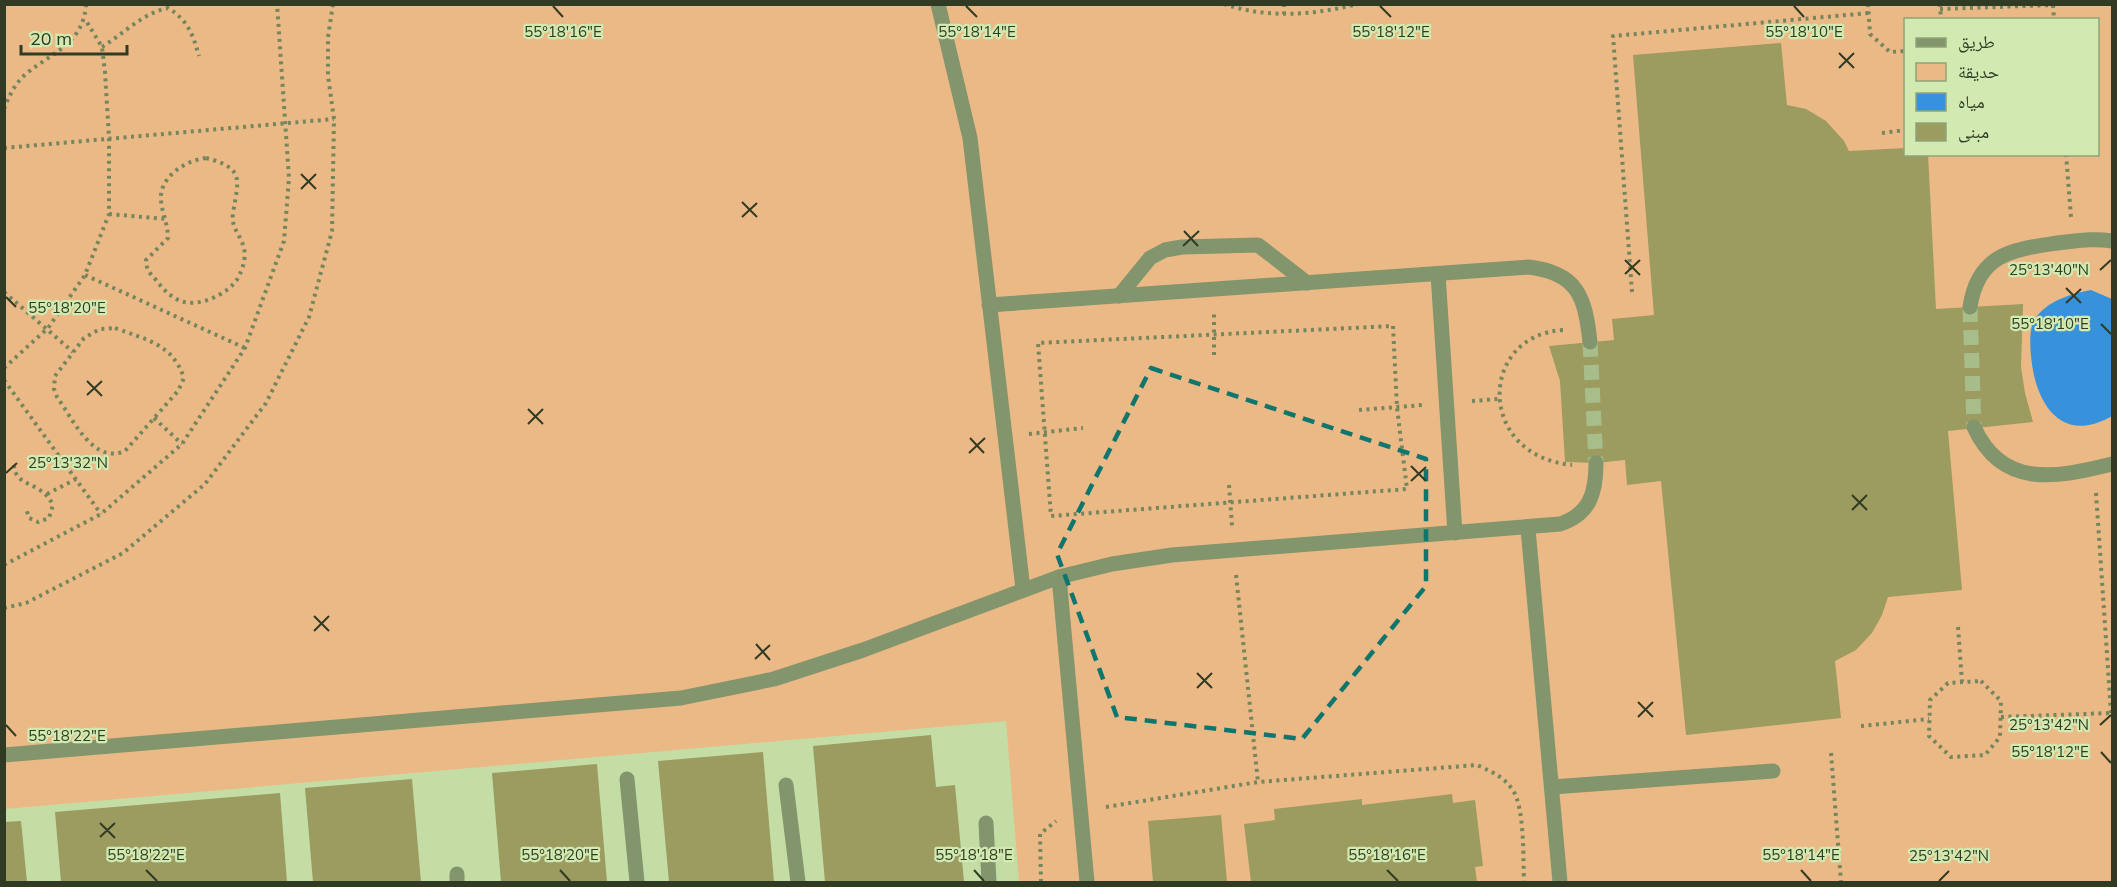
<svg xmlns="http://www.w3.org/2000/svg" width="2117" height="887" font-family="Mulish,'Noto Naskh Arabic',sans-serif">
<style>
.green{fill:#ebb986;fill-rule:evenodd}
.water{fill:#3892db}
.building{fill:#9c9b60}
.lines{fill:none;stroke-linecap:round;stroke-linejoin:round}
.minor-tunnel{stroke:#a7bd8a;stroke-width:15;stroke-dasharray:15 8;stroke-linecap:butt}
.path{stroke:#75865f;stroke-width:4;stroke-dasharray:3 4.5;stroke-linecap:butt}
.minor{stroke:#83956c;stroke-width:15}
.marked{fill:none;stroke:#0f766e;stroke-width:4.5;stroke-dasharray:12 8;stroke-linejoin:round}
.ticks{fill:none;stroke:#313b24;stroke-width:2}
.ticks-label{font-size:15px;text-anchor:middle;fill:#313b24;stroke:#d1eab1;stroke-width:4.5;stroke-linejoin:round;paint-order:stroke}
</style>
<rect width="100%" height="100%" fill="#c4dda4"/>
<path class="green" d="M5,5h2107v877h-1093l-13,-161 -1001,88zM1906,20h192v134h-192z"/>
<path class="water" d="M2091,290l21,9v117c-52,30 -77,-14 -81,-60 -1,-10 -2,-28 4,-37 12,-18 35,-25 56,-29z"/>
<g class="building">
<polygon points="1781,43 1787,105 1806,109 1826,121 1844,141 1849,151 1906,148 1906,154 1928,154 1936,309 2023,304 2021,367 2025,393 2033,422 1948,431 1962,590 1888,597 1882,615 1872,633 1856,650 1835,661 1841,718 1686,735 1661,481 1627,485 1625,460 1596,463 1565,462 1560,381 1549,346 1614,340 1612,319 1654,315 1633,55"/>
<polygon points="931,735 936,787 955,785 964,882 825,882 813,746"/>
<polygon points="763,752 774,882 669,882 658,761"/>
<polygon points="597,764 607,882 501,882 492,773"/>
<polygon points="412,779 421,882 313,882 305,788"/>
<polygon points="280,793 287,882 61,882 55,812"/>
<polygon points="1452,794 1453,803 1475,800 1483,866 1475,867 1477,882 1251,882 1244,824 1275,820 1274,809 1362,799 1362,805"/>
<polygon points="1221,815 1227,882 1153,882 1148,821"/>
<polygon points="21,821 27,882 4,882 4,822"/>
</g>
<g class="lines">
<g class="minor-tunnel">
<polyline points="1970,307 1974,427"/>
<polyline points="1590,342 1596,463"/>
</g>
<g class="path">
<path d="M1224,4c45,15 89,11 134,0"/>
<polyline points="1284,4 1284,14"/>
<polyline points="1868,4 1870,34 1890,52 1906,51"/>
<polyline points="1940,4 1941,20"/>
<polyline points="2053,5 2054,20"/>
<polyline points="1940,9 2053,5"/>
<path d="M102,47c21,-13 41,-34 66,-39 20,12 25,27 31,48"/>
<path d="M4,109c5,-13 11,-26 23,-36 26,-21 57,-30 59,-69"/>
<polyline points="1882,133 1906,130"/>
<polyline points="4,148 334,119"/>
<polyline points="2066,154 2071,217"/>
<path d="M206,158c40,10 32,23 27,55 -4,23 24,28 5,65 -9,16 -40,30 -57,23 -11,-4 -18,-12 -25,-21 -6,-6 -10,-11 -10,-20l22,-22c0,-14 -6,-25 -7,-38 -2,-23 25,-40 45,-42z"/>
<polyline points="109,214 166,219"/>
<polyline points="85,275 245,348"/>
<polyline points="4,292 73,352"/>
<polyline points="1632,292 1613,36 1869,13"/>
<polygon points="1393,326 1397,408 1407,489 1051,516 1038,343"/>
<path d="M115,328c31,12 57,15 69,50l-6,13 -53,60c-32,14 -52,-32 -68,-54l-3,-8 1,-13 29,-38 16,-9z"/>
<path d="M1563,330c-85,5 -87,126 9,135"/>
<polyline points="1214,355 1214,314"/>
<polyline points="4,368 48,328 85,275 109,214 109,138 105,72 102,47 85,19"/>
<polyline points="4,380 101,514"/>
<polyline points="1472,401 1498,399"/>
<polyline points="1359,410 1423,405"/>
<polyline points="154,418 182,444"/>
<polyline points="1029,434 1083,428"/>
<path d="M14,465c1,23 27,15 39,40l-4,13 -11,4 -9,-4 -3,-10"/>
<polyline points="1229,485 1232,526"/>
<polyline points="2096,493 2111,713"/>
<polyline points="47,494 76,479"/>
<polyline points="4,565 101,514 182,444 245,348 284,241 289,178 277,4"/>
<polyline points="1236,575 1258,782"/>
<polyline points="4,608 26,603 123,553 205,484 266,403 309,317 332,231 334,119 328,76 328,37 333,4"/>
<polyline points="1958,627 1962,682"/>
<polygon points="1981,681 2001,701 2000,737 1985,755 1951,757 1929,736 1930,700 1948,683"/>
<polyline points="2001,717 2111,713"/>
<polyline points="1861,726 1929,719"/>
<polyline points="1831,753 1841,882"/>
<path d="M1106,807l152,-25 219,-17c13,6 26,11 35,24 13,17 11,71 12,93"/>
<polyline points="1041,882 1040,834 1056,821"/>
</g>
<g class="minor">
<polyline points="938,4 970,138 1023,589"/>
<polyline points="1438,274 1455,533"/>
<polyline points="1119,296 1150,258 1165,250 1182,247 1258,245 1307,283"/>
<path d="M989,305l540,-38c49,6 56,30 61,75"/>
<path d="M1970,307c8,-53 41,-57 87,-64 20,-2 36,-5 55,-2"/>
<path d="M1974,427c28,62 82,51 138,37"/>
<polyline points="1528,529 1560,882"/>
<polyline points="1059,577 1087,882"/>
<path d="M4,755l677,-57 93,-19 89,-29 196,-73 53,-13 60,-9 388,-31c30,-10 36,-31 36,-61"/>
<polyline points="627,779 637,882"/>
<polyline points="786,785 798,882"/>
<polyline points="1552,787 1773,771"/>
<polyline points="986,823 989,882"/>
<polyline points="457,874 457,882"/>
</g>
</g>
<path class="marked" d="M1151,368l275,91v127l-124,153 -185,-22 -60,-163z"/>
<path class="ticks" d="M553,6l10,11M966,6l11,11M1380,6l11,11M1794,6l10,11M1839,53l15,15M1839,68l15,-15M301,174l15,15M301,189l15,-15M742,202l15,15M742,217l15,-14M1184,231l14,15M1183,246l16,-15M1625,260l15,15M2100,270l11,-10M1625,274l15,-14M2066,288l15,15M6,297l10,10M2066,303l15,-14M2101,324l10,10M87,381l15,15M87,395l15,-14M528,409l15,15M528,424l15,-15M970,438l14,15M969,453l16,-15M1411,466l15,15M6,473l11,-10M1411,481l15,-14M1852,495l15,15M1852,510l15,-15M314,616l15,15M314,631l15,-15M756,644l14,16M755,659l15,-14M1197,673l15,15M1197,688l15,-15M1638,702l15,15M1638,717l15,-15M6,725l10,11M2100,725l11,-10M2101,752l10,11M100,823l15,15M100,837l15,-14M146,870l11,11M560,870l10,11M974,870l10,11M1387,870l11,11M1801,870l10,11M1939,881l10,-10"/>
<g class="ticks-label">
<text x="563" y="37">55°18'16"E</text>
<text x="977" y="37">55°18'14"E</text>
<text x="1391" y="37">55°18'12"E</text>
<text x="1804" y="37">55°18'10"E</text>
<text x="2049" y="275">25°13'40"N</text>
<text x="67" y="313">55°18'20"E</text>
<text x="2050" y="329">55°18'10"E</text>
<text x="68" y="468">25°13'32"N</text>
<text x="2049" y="730">25°13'42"N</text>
<text x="67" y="741">55°18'22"E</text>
<text x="2050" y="757">55°18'12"E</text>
<text x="146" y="860">55°18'22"E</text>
<text x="560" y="860">55°18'20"E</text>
<text x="974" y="860">55°18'18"E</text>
<text x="1387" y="860">55°18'16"E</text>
<text x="1801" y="860">55°18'14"E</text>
<text x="1949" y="861">25°13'42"N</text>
</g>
<rect width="2117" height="887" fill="none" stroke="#313b24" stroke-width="12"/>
<rect x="1904" y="18" width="195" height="138" fill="#d1eab1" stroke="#91a479" stroke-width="1.5"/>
<rect x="1916" y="38" width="30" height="9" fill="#83956c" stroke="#91a479" stroke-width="1.5"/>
<text x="1958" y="48" font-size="18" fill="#313b24">طريق</text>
<rect x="1916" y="63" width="30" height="18" fill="#ebb986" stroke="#91a479" stroke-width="1.5"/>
<text x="1958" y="78" font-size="18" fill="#313b24">حديقة</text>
<rect x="1916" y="93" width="30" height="18" fill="#3892db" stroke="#91a479" stroke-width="1.5"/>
<text x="1958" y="108" font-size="18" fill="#313b24">مياه</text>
<rect x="1916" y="123" width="30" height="18" fill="#9c9b60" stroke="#91a479" stroke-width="1.5"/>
<text x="1958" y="138" font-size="18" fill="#313b24">مبنى</text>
<path d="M21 45v9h106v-9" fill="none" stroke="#313b24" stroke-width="3"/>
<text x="30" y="45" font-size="18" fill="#313b24" stroke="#d1eab1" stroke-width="4.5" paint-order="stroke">20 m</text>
</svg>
